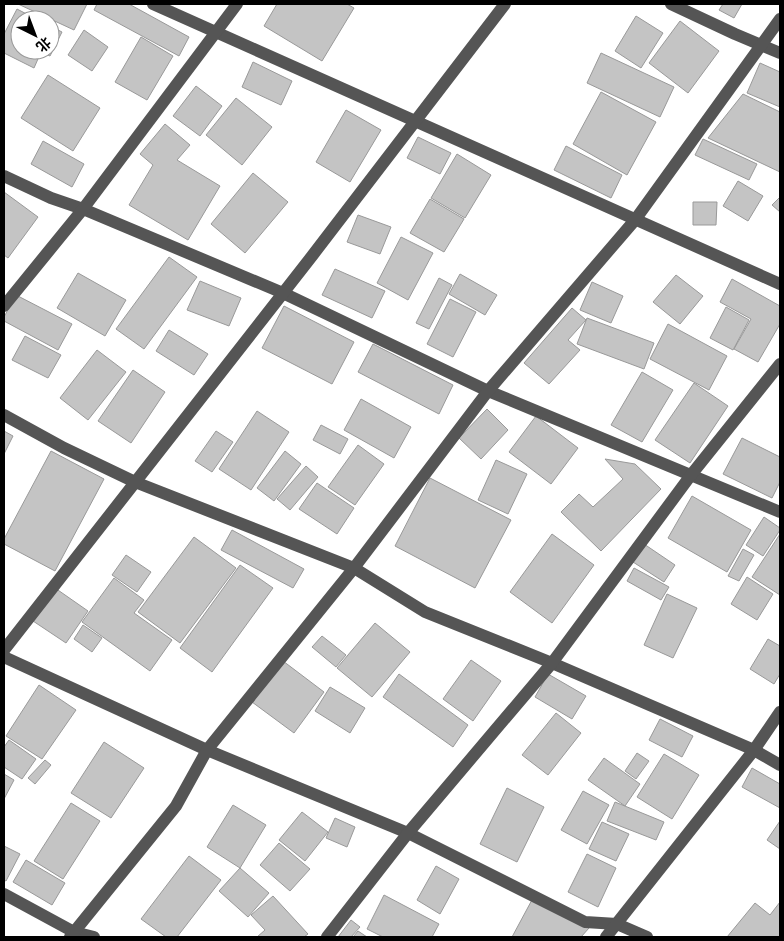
<svg xmlns="http://www.w3.org/2000/svg" width="784" height="941" font-family="Arial,'Noto Sans SC',sans-serif">
<style>
.building{fill:#c4c4c4;stroke:#999}
.lines{fill:none;stroke-linecap:round;stroke-linejoin:round}
.minor{stroke:#555;stroke-width:12}
</style>
<rect width="100%" height="100%" fill="#fff"/>
<g class="building">
<polygon points="18,4 87,4 74,30"/>
<polygon points="97,4 129,4 189,37 179,56 94,10"/>
<polygon points="277,4 347,4 354,8 322,61 264,26"/>
<polygon points="723,4 742,4 734,18 719,10"/>
<polygon points="17,9 38,20 20,20 20,50 50,50 50,26 62,32 50,56 41,52 34,68 4,53 4,34"/>
<polygon points="636,16 663,33 641,68 615,51"/>
<polygon points="680,21 719,51 688,93 649,63"/>
<polygon points="84,30 108,47 92,71 68,55"/>
<polygon points="141,37 173,56 147,100 115,82"/>
<polygon points="601,53 674,87 660,117 587,83"/>
<polygon points="253,62 292,81 281,105 242,87"/>
<polygon points="760,63 780,72 780,107 747,93"/>
<polygon points="48,75 100,108 73,151 21,118"/>
<polygon points="196,86 222,106 200,136 173,116"/>
<polygon points="601,92 656,122 627,175 573,144"/>
<polygon points="743,94 780,112 780,172 708,138"/>
<polygon points="236,98 272,127 242,165 206,135"/>
<polygon points="346,110 381,130 350,182 316,162"/>
<polygon points="165,124 190,145 177,160 220,186 188,240 129,205 153,165 140,154"/>
<polygon points="418,137 451,153 440,174 407,158"/>
<polygon points="703,139 757,164 749,180 695,155"/>
<polygon points="43,141 84,164 72,187 31,164"/>
<polygon points="566,146 622,175 611,198 554,170"/>
<polygon points="457,154 491,175 465,218 431,198"/>
<polygon points="253,173 288,202 245,253 211,224"/>
<polygon points="738,181 763,196 748,221 723,206"/>
<polygon points="4,192 38,217 8,258 4,255"/>
<polygon points="780,197 780,212 772,205"/>
<polygon points="430,199 464,219 444,252 410,233"/>
<polygon points="693,202 717,202 716,225 693,225"/>
<polygon points="358,215 391,227 380,254 347,242"/>
<polygon points="401,237 433,253 408,300 377,283"/>
<polygon points="169,257 197,277 144,349 116,329"/>
<polygon points="335,269 385,291 372,318 322,295"/>
<polygon points="78,273 126,300 105,336 57,308"/>
<polygon points="460,274 497,295 485,315 449,294"/>
<polygon points="676,275 703,296 680,324 653,302"/>
<polygon points="439,278 452,285 429,329 416,323"/>
<polygon points="732,279 780,306 780,324 758,362 734,349 751,319 720,302"/>
<polygon points="200,281 241,298 229,326 187,310"/>
<polygon points="592,282 623,296 611,323 580,310"/>
<polygon points="16,295 72,324 58,350 4,321 4,317"/>
<polygon points="450,299 476,312 453,357 427,344"/>
<polygon points="284,306 354,342 332,384 262,348"/>
<polygon points="726,307 749,320 733,350 710,338"/>
<polygon points="572,308 586,320 568,340 580,350 549,384 524,363"/>
<polygon points="587,318 654,343 644,369 577,344"/>
<polygon points="668,324 727,356 709,390 650,359"/>
<polygon points="169,330 208,354 194,375 156,351"/>
<polygon points="25,336 61,355 48,378 12,360"/>
<polygon points="373,344 453,385 439,414 358,372"/>
<polygon points="97,350 126,372 88,420 60,398"/>
<polygon points="133,370 165,392 131,443 98,421"/>
<polygon points="642,372 673,390 642,442 611,425"/>
<polygon points="694,383 728,406 690,463 655,440"/>
<polygon points="361,399 411,427 394,458 344,430"/>
<polygon points="487,409 508,430 481,459 459,438"/>
<polygon points="257,411 289,432 251,490 219,469"/>
<polygon points="536,416 578,448 551,484 509,452"/>
<polygon points="321,425 348,439 340,454 313,440"/>
<polygon points="4,431 13,436 4,454"/>
<polygon points="216,431 233,442 212,472 195,461"/>
<polygon points="742,438 780,457 780,482 772,498 723,474"/>
<polygon points="358,445 384,464 355,505 328,487"/>
<polygon points="51,451 104,479 55,571 4,544 4,539"/>
<polygon points="285,451 301,464 274,501 257,488"/>
<polygon points="605,459 635,464 661,489 601,551 561,512 579,494 593,507 623,479"/>
<polygon points="496,460 527,474 508,514 478,500"/>
<polygon points="306,466 318,477 290,510 277,499"/>
<polygon points="430,478 511,520 475,588 395,546"/>
<polygon points="317,483 354,508 337,534 299,509"/>
<polygon points="692,496 751,530 727,572 668,538"/>
<polygon points="764,517 780,528 780,530 763,556 746,545"/>
<polygon points="232,530 304,569 293,588 221,550"/>
<polygon points="552,534 594,565 552,623 510,592"/>
<polygon points="780,534 780,595 752,577"/>
<polygon points="194,537 236,568 180,643 138,612"/>
<polygon points="644,544 675,565 664,582 633,562"/>
<polygon points="743,549 754,555 739,581 728,576"/>
<polygon points="126,555 151,572 137,592 112,575"/>
<polygon points="240,565 273,588 212,672 180,648"/>
<polygon points="634,568 669,587 661,600 627,581"/>
<polygon points="747,577 773,594 757,620 731,604"/>
<polygon points="114,578 144,600 134,613 172,640 150,671 82,622"/>
<polygon points="55,588 88,611 66,643 33,621"/>
<polygon points="667,594 697,608 673,658 644,645"/>
<polygon points="375,623 410,652 372,697 337,668"/>
<polygon points="83,625 102,638 92,652 74,639"/>
<polygon points="322,636 346,655 336,667 312,647"/>
<polygon points="768,639 780,646 780,674 774,684 750,669"/>
<polygon points="471,660 501,681 473,721 443,699"/>
<polygon points="283,661 324,692 294,733 252,702"/>
<polygon points="399,674 468,725 453,747 383,697"/>
<polygon points="548,674 586,696 572,719 535,697"/>
<polygon points="39,685 76,710 42,759 6,736"/>
<polygon points="330,687 365,708 350,733 315,711"/>
<polygon points="556,713 581,733 548,775 522,755"/>
<polygon points="660,719 693,736 682,757 649,740"/>
<polygon points="9,740 36,759 22,779 4,767 4,747"/>
<polygon points="104,742 144,768 111,818 71,793"/>
<polygon points="637,753 649,761 636,779 625,771"/>
<polygon points="664,754 699,775 672,819 637,797"/>
<polygon points="604,758 640,784 625,806 588,780"/>
<polygon points="45,760 51,765 35,784 28,778"/>
<polygon points="752,768 780,784 780,808 742,787"/>
<polygon points="4,774 14,780 4,799"/>
<polygon points="507,788 544,807 517,862 480,844"/>
<polygon points="583,791 609,805 587,844 561,830"/>
<polygon points="615,802 664,822 656,840 607,821"/>
<polygon points="71,803 100,821 63,879 34,861"/>
<polygon points="233,805 266,825 240,868 207,847"/>
<polygon points="302,812 328,832 305,861 279,840"/>
<polygon points="335,818 355,827 347,847 326,838"/>
<polygon points="780,821 780,849 767,840"/>
<polygon points="602,822 629,834 616,861 589,849"/>
<polygon points="279,843 310,869 290,891 260,865"/>
<polygon points="4,846 20,854 6,881 4,880"/>
<polygon points="587,854 616,868 598,907 568,892"/>
<polygon points="189,856 221,880 177,937 166,937 141,919"/>
<polygon points="26,860 65,883 52,905 13,882"/>
<polygon points="436,866 459,879 440,914 417,900"/>
<polygon points="240,868 269,893 248,917 219,891"/>
<polygon points="384,895 439,924 432,937 383,937 367,929"/>
<polygon points="273,896 308,934 304,937 257,937 265,930 251,915"/>
<polygon points="533,898 589,928 581,937 512,937"/>
<polygon points="780,902 780,937 727,937 755,903 770,915"/>
<polygon points="351,920 360,927 351,937 338,937"/>
<polygon points="358,931 367,937 353,937"/>
</g>
<g class="lines">
<g class="minor">
<polyline points="153,4 780,284"/>
<polyline points="671,4 735,34 780,53"/>
<polyline points="4,176 51,198 83,209 283,293 488,391 780,512"/>
<polyline points="4,306 83,209 237,4"/>
<polyline points="4,415 64,448 135,482 354,568 425,612 552,663 754,750 780,765"/>
<polyline points="4,650 312,256 505,4"/>
<polyline points="4,657 207,750 408,833 585,922 617,924 647,937"/>
<polyline points="4,894 74,932 94,937"/>
<polyline points="70,937 176,806 207,750 354,568 488,391 635,220 780,19"/>
<polyline points="327,937 408,833 552,663 691,475 780,364"/>
<polyline points="606,937 754,750 780,712"/>
</g>
</g>
<rect width="784" height="941" fill="none" stroke="#000000" stroke-width="10"/>
<g transform="translate(35 35) rotate(138)"><circle r="24" fill="#ffffff" stroke="#999999"/>
<path d="M0-4L9 19L0 12L-9 19Z" fill="#000000"/>
<text y="-8" font-size="14" font-weight="bold" text-anchor="middle" fill="#000000">北</text>
</g>
</svg>
